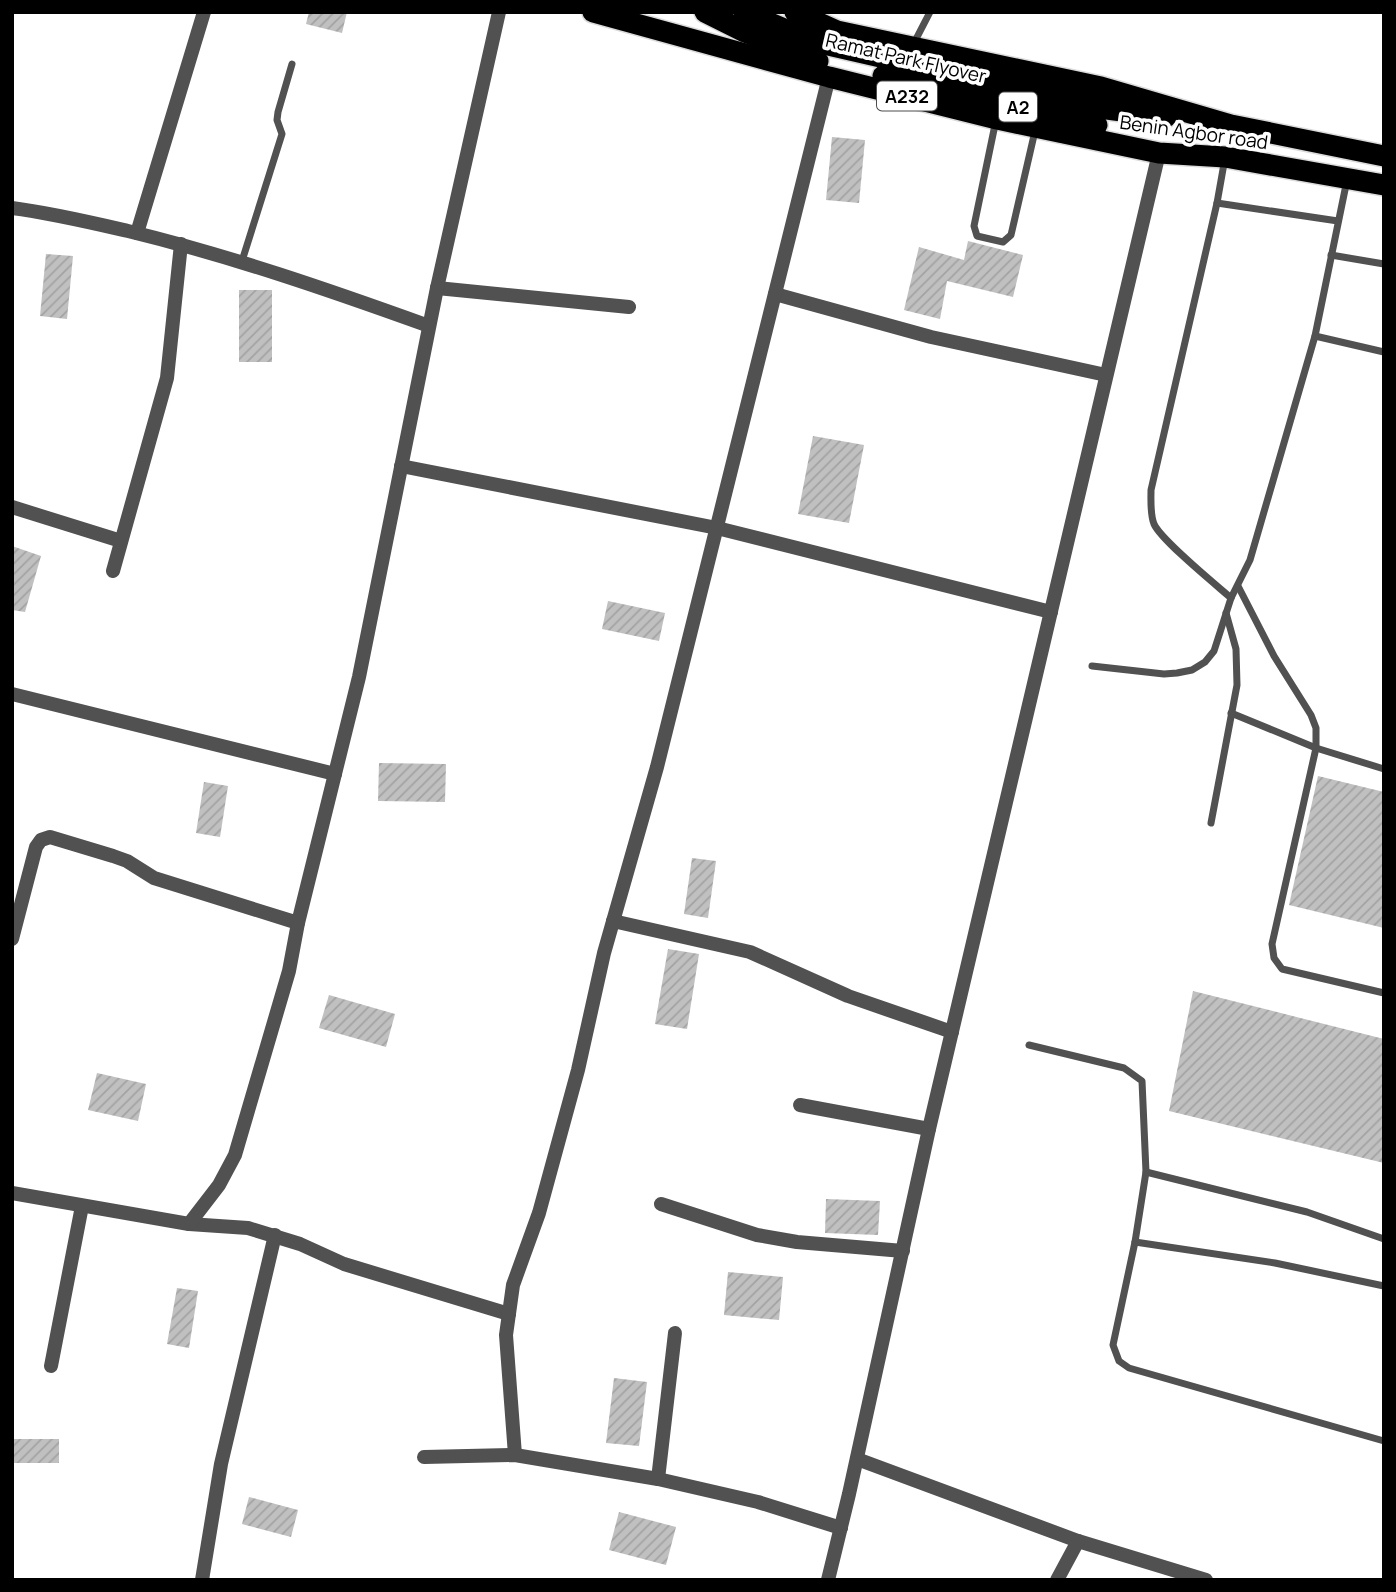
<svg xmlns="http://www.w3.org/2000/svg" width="1396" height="1592" font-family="Manrope,sans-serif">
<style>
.building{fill:url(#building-hatch)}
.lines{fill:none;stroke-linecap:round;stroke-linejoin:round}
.highway-casing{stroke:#dbdbdb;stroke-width:24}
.lane{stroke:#515151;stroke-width:7}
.street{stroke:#515151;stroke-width:14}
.highway{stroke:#000;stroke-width:21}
.labels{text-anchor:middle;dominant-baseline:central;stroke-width:7;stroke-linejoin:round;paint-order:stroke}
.shield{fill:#fff;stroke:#4c4c4c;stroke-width:2}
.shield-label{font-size:18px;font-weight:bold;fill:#000}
.street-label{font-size:19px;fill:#000;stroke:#fff}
</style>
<defs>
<pattern id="building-hatch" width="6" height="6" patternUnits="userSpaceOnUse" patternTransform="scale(1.75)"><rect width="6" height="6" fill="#c0c0c0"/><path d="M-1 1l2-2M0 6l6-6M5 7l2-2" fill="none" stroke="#a3a3a3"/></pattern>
</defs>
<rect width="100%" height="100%" fill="#fff"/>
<g class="building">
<polygon points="309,12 347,12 342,33 306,24"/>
<polygon points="832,137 865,140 859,203 826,200"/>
<polygon points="968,241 1023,255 1013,297 947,281 940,319 904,310 919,247 964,260"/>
<polygon points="46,254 73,256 67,319 40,316"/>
<rect x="239" y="290" width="33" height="72"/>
<polygon points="813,436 864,445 849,523 798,514"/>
<polygon points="12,546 41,556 25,612 12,610"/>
<polygon points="608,601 665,613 659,641 602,629"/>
<polygon points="379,763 446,764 445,802 378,801"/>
<polygon points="1318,776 1384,792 1384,928 1289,905"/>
<polygon points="204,782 228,786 220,837 196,833"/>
<polygon points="692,858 716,861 708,918 684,914"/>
<polygon points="668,949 699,954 687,1029 655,1024"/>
<polygon points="1193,991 1384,1039 1384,1163 1169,1111"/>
<polygon points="329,995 395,1014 386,1047 319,1028"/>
<polygon points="97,1073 146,1084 138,1121 88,1110"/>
<polygon points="826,1199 880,1201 878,1235 825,1233"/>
<polygon points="728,1272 783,1277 779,1320 724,1315"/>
<polygon points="177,1288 198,1291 189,1348 167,1344"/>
<polygon points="614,1378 647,1382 639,1446 606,1443"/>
<rect x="12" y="1439" width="47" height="24"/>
<polygon points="249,1497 298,1510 291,1537 242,1524"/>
<polygon points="619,1512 676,1527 666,1565 609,1550"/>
</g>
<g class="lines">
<defs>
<g id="highway">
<polyline points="593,12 829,77 997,119 1159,153 1225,157 1384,185"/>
<polyline points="705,12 745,32 818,61"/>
<polyline points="744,12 815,42 1107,109 1166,117"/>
<polyline points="795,12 837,31 1101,87 1231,125 1384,156"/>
<polyline points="883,76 1097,125"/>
</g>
</defs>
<use href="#highway" class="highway-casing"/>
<g class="lane">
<polyline points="914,43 930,12"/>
<polyline points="996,120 974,226 977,236 1003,242 1011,235 1035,131"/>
<path d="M1225,158l-8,45 -66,287c0,11 -1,24 3,34 7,16 61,60 77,74"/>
<polyline points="1217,203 1338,221"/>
<polyline points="1331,255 1384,264"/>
<polyline points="242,261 282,134 277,120 278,112 292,64"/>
<polyline points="1315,336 1384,352"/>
<polyline points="1238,586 1274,656 1311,715 1316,728 1316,748 1272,944 1274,958 1282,969 1384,993"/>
<polyline points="1092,666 1164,674 1177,673 1192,670 1205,662 1214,651 1231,598 1250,560 1315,336 1347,180"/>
<polyline points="1231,713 1316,748 1384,769"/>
<polyline points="1211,823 1237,685 1236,649 1226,613"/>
<polyline points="1029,1045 1124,1068 1142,1081 1146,1172 1135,1242 1113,1345 1119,1361 1129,1368 1384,1441"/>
<polyline points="1146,1172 1307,1212 1384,1239"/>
<polyline points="1135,1242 1275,1263 1384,1286"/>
</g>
<g class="street">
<path d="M12,208c39,5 77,14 116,23 103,25 201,59 301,95"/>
<polyline points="137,233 204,12"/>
<polyline points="437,288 629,307"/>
<polyline points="775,294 931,337 1106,375"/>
<polyline points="401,466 717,528 1051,612"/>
<polyline points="12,507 121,541"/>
<polyline points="113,571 167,378 181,244"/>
<polyline points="12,694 335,774"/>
<polyline points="613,921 750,952 848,996 952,1032"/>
<polyline points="12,939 36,847 41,840 50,837 113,856 127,861 154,878 298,923"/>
<polyline points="800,1105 929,1129"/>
<polyline points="12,1193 189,1224 248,1228 300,1244 344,1264 509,1314"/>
<polyline points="661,1204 757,1235 797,1242 903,1251"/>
<polyline points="189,1224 219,1185 235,1155 289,971 298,923 359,677 437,288 499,12"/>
<polyline points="51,1366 82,1206"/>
<polyline points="515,1455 506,1335 513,1285 539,1213 578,1070 604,953 657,767 829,77"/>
<polyline points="424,1457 515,1455 658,1479 758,1502 841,1528"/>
<polyline points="857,1459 1078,1541 1206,1580"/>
<polyline points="658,1479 675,1333"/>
<polyline points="202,1580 221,1464 275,1235"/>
<polyline points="828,1580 849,1494 929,1129 1159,153"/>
<polyline points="1057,1580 1078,1541"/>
</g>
<use href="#highway" class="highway"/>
</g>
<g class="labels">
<g class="shield">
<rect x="877" y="81.5" width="60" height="29" rx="5"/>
<rect x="999" y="92.5" width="38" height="29" rx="5"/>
</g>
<g class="shield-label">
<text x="907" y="96">A232</text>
<text x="1018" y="107">A2</text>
</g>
<g class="street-label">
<text transform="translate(906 58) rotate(13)">Ramat Park Flyover</text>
<text transform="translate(1194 132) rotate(8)">Benin Agbor road</text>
</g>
</g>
<rect width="1396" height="1592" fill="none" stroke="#000000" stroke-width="28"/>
</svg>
